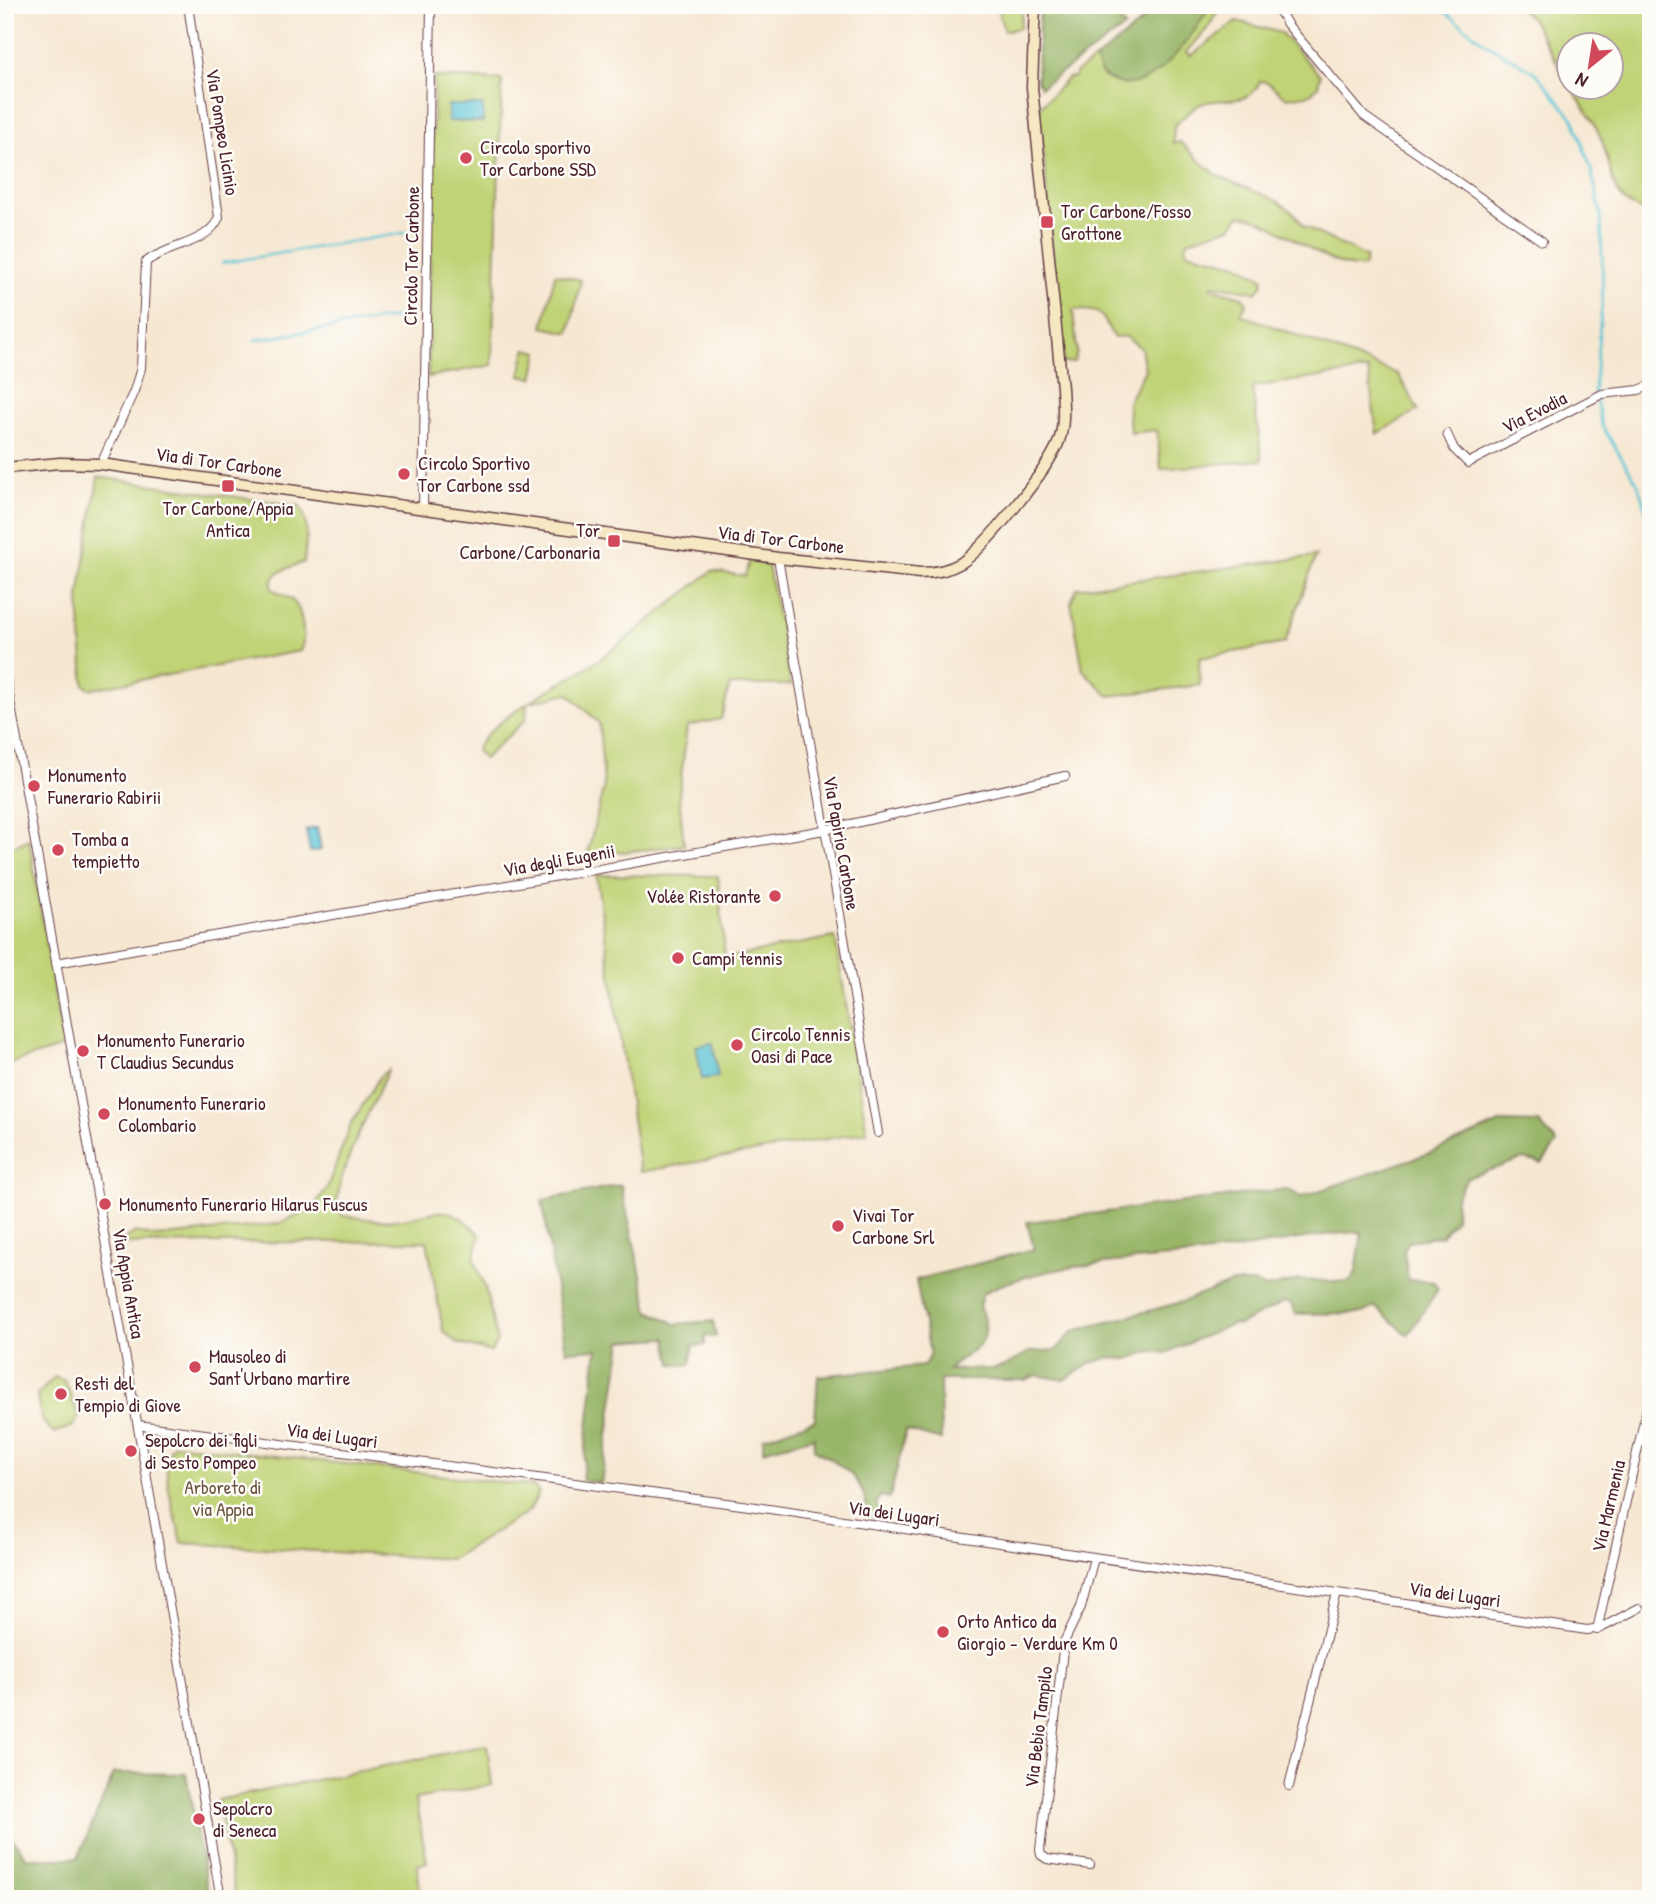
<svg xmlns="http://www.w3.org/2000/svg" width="1656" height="1904" font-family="'Patrick Hand',sans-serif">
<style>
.green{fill:#c0d376;stroke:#857950;stroke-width:2}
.forest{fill:#98b567;stroke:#716a49;stroke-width:2;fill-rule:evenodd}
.water{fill:#59c3d5;stroke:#527180;stroke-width:2}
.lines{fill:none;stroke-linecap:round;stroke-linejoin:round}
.stream{stroke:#59c3d5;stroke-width:2.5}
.street-casing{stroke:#643d44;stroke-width:10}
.secondary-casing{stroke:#643d44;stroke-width:13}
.street{stroke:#fff;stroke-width:8}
.secondary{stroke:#f7e8c3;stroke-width:10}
.poi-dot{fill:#d1495b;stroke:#fdfcf7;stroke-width:2.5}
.labels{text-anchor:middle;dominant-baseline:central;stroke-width:5;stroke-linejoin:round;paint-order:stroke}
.street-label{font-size:19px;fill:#4a1f2b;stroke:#fdfcf7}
.poi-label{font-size:19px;fill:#4a1f2b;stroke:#fdfcf7;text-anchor:start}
.park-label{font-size:19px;fill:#6d5542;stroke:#fdfcf7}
</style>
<rect width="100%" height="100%" fill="#fdfcf7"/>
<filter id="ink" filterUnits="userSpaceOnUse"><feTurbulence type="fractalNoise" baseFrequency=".0143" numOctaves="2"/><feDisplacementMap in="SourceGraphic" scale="14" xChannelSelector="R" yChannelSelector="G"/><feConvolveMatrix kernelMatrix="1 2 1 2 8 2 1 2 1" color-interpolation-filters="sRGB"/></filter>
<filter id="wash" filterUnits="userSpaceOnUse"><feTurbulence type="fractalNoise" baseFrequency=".00686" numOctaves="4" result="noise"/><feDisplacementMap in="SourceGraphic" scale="28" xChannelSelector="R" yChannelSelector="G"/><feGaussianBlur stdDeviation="1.57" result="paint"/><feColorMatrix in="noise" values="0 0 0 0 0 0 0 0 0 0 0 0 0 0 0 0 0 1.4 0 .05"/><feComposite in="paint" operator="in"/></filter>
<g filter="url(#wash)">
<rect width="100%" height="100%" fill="#f6e7d1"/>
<g class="green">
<polygon points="997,5 1023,5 1020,28 1004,31"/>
<path d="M1211,5h10l-13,23 -21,24 4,4 46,-35 44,12 39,42 -2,11 -7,8 -24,4 -20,-16 -7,-1c-10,28 -38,14 -59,23 -10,4 -19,15 -27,22l-1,17 7,-1c13,11 27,28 41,35 26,14 68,20 82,49l63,31 -2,10c-39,4 -85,-48 -124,-52l-9,12 -42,13 -4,8 3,4 49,12 26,14 -1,8 -6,6 -43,-7 -2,3 31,9 5,6 -7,11 158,60 20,36 -41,24 -9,-64 -116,17 10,73 -101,9 -4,-39 -27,3 -2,-31 17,-32 -4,-22 -16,-12 -11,2c-14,-25 -10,-29 -41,-28l4,42 -3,10 -11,1 -24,-255 29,-30 7,-1v-4l21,-14c3,17 12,20 28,26l52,-32z"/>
<path d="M1515,5h136v208c-46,-10 -35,-41 -51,-77 -7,-17 -19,-33 -28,-48h38v-42h-42v36l-37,-64z"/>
<polygon points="434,77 502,80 492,365 428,377"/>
<polygon points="555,274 581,280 569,333 543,327"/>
<polygon points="526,349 539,352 533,378 520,375"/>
<path d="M98,477l202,29c10,17 6,36 4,56 -14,6 -35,9 -32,27 7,4 16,7 21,12 10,9 13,39 7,50l-209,38 -7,-4 -5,-88z"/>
<polygon points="1316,556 1285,643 1199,658 1200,685 1109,696 1083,670 1071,602 1077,588"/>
<path d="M749,561l19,4 23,120h-61l-9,34 -34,7 -8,70 5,49 -97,11 17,-71 -5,-62 -31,-30 -41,10 -1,16 -42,40 -8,-8c13,-33 91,-69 122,-91 39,-28 76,-59 114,-89l33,5z"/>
<polygon points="29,839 63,1047 5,1065 5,850"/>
<polygon points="596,875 718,876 725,958 835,937 867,1132 640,1172"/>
<path d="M388,1070c-15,36 -53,103 -51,140l6,6c17,1 35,6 51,4 42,-4 52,-23 86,15l-6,24 11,28 12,54 -6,11 -34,-9 -14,-12 -16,-90 -308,3 16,-12 21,5 121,-13 33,-13 17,-23 24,-64 30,-49z"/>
<path d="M55,1377l10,4 14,35 -6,10 -19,7c-13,-10 -15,-21 -17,-38z"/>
<path d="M174,1444l360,42 5,7 -10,18 -78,48 -269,-16c-5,-23 -26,-81 -8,-99z"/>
<polygon points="487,1745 492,1785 415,1799 427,1862 417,1865 420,1890 377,1899 236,1899 218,1800"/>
</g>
<g class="forest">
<polygon points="1043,5 1108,5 1125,27 1041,87 1037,81 1039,18"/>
<path d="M1153,5h58c-17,28 -58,92 -96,77 -13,-5 -17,-10 -19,-23l43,-35z"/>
<path d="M1502,1122l37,1 18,20 -15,20 -20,-4 -55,19 -11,19 -1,22 -14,17 -32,5 -5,10 4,29 26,2 4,7 -30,46 -33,-28 -13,6 -66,1 -5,-10 -7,-2 -45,23 -7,-1 -66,29 -15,-2 -23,8 -21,-1 -14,4 -29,18 -27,-5 -12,5h-85l1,60 -35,-10 -16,68 -10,-2 -4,8 7,12 -5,5 -11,-8c-1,-35 -26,-48 -53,-64v-12l-51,14v-13l52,-18 3,-44 106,-10 6,-12 -14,-74 118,-31 -7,-27 260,-33 14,8 129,-44zM1362,1232l-6,40 -7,10 -50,-2 -32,8 -14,-5h-21l-50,19 -108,29 -18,19 -27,2 -24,14 -14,3 -43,1c26,-24 49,-25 31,-64l4,-13c60,-30 142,-31 209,-38 56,-5 114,-21 170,-23z"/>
<polygon points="621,1185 649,1311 676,1324 713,1321 716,1337 705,1336 705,1345 693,1346 690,1365 672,1364 667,1338 622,1341 601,1483 582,1480 597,1349 566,1351 542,1200"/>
<polygon points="114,1773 186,1774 209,1899 5,1899 5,1828 27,1858 78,1858"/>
</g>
<g class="water">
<polygon points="448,105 483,105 483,122 448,121"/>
<polygon points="317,828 321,850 310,852 306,830"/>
<polygon points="713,1043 718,1077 702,1079 696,1046"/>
</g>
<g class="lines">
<g class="stream">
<polyline points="1436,5 1488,45 1536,73 1574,120 1591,169 1601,215 1603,291 1594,391 1602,426 1638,484 1651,528"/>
<polyline points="222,263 410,232"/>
<polyline points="255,340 410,315"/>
</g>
</g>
</g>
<g filter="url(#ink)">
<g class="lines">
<defs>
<g id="street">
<polyline points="1276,5 1287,24 1364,116 1542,241"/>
<polyline points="1447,434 1454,449 1468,463 1602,394 1639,390 1651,385"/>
<path d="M101,464l33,-73 7,-23 5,-106c21,-17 63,-18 73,-45l-31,-212"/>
<polyline points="423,508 431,5"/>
<polyline points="778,558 878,1133"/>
<polyline points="5,672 221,1899"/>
<polyline points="56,963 824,830 1065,776"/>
<polyline points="138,1425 749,1506 1587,1630 1601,1628 1639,1608"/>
<polyline points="1597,1630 1651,1390"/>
<polyline points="1289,1786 1337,1593"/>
<polyline points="1090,1865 1047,1859 1041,1855 1040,1850 1064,1642 1081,1607 1094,1558"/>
</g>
<path id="secondary" d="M5,468l55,-5 41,1 677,94 142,15c14,0 29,-3 41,-10 24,-15 88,-95 98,-122 6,-17 4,-35 3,-53l-30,-301 3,-82"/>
</defs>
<use href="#street" class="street-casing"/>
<use href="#secondary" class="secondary-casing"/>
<use href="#street" class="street"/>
<use href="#secondary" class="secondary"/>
</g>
</g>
<g class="poi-dot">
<circle cx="466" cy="158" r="7"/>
<rect x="1040" y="215" width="14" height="14" rx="3.5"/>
<circle cx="404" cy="474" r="7"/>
<rect x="221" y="479" width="14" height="14" rx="3.5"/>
<rect x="607" y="534" width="14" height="14" rx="3.5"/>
<circle cx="34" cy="786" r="7"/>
<circle cx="58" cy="850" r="7"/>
<circle cx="775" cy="896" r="7"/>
<circle cx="678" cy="958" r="7"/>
<circle cx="737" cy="1045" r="7"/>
<circle cx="83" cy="1051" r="7"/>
<circle cx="104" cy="1114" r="7"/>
<circle cx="105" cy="1204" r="7"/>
<circle cx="838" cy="1226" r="7"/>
<circle cx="195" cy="1367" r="7"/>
<circle cx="61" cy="1394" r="7"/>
<circle cx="131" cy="1451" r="7"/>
<circle cx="943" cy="1632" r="7"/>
<circle cx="199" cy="1819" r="7"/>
</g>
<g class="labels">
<g class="street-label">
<text transform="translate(223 132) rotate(81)">Via Pompeo Licinio</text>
<text transform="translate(411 256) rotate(-89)">Circolo Tor Carbone</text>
<text transform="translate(1534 412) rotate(-27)">Via Evodia</text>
<text transform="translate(219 462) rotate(8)">Via di Tor Carbone</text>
<text transform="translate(781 539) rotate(7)">Via di Tor Carbone</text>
<text transform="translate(842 843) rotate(80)">Via Papirio Carbone</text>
<text transform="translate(559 860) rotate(-10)">Via degli Eugenii</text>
<text transform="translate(129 1283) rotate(80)">Via Appia Antica</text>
<text transform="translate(332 1435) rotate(8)">Via dei Lugari</text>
<text transform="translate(1608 1506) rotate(-77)">Via Marmenia</text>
<text transform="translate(894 1513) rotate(8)">Via dei Lugari</text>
<text transform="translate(1455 1594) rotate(8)">Via dei Lugari</text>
<text transform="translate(1038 1727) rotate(-83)">Via Bebio Tampilo</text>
</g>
<g class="poi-label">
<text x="480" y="147">Circolo sportivo<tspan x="480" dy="22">Tor Carbone SSD</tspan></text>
<text x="1061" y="211">Tor Carbone/Fosso<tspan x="1061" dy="22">Grottone</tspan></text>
<text x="418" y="463">Circolo Sportivo<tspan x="418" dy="22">Tor Carbone ssd</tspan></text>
<text x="228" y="508" text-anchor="middle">Tor Carbone/Appia<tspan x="228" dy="22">Antica</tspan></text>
<text x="600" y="530" text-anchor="end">Tor<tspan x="600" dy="22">Carbone/Carbonaria</tspan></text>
<text x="48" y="775">Monumento<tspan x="48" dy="22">Funerario Rabirii</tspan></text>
<text x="72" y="839">Tomba a<tspan x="72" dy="22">tempietto</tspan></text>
<text x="761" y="896" text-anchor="end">Volée Ristorante</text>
<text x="692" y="958">Campi tennis</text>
<text x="751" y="1034">Circolo Tennis<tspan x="751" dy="22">Oasi di Pace</tspan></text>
<text x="97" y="1040">Monumento Funerario<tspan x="97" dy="22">T Claudius Secundus</tspan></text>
<text x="118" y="1103">Monumento Funerario<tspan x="118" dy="22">Colombario</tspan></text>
<text x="119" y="1204">Monumento Funerario Hilarus Fuscus</text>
<text x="852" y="1215">Vivai Tor<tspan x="852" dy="22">Carbone Srl</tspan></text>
<text x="209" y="1356">Mausoleo di<tspan x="209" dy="22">Sant'Urbano martire</tspan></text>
<text x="75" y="1383">Resti del<tspan x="75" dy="22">Tempio di Giove</tspan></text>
<text x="145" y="1440">Sepolcro dei figli<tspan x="145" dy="22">di Sesto Pompeo</tspan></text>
<text x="957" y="1621">Orto Antico da<tspan x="957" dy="22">Giorgio - Verdure Km 0</tspan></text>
<text x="213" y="1808">Sepolcro<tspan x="213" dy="22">di Seneca</tspan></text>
</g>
<g class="park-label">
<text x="223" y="1487">Arboreto di<tspan x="223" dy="22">via Appia</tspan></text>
</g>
</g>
<rect width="1656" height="1904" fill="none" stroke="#fdfcf7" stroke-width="28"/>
<g transform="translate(1590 66) rotate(210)"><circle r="33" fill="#fdfcf7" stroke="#b5a4a5" stroke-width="2"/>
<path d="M0-5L12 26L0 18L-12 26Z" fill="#d1495b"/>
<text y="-10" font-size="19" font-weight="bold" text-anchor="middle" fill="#4a1f2b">N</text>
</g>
</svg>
